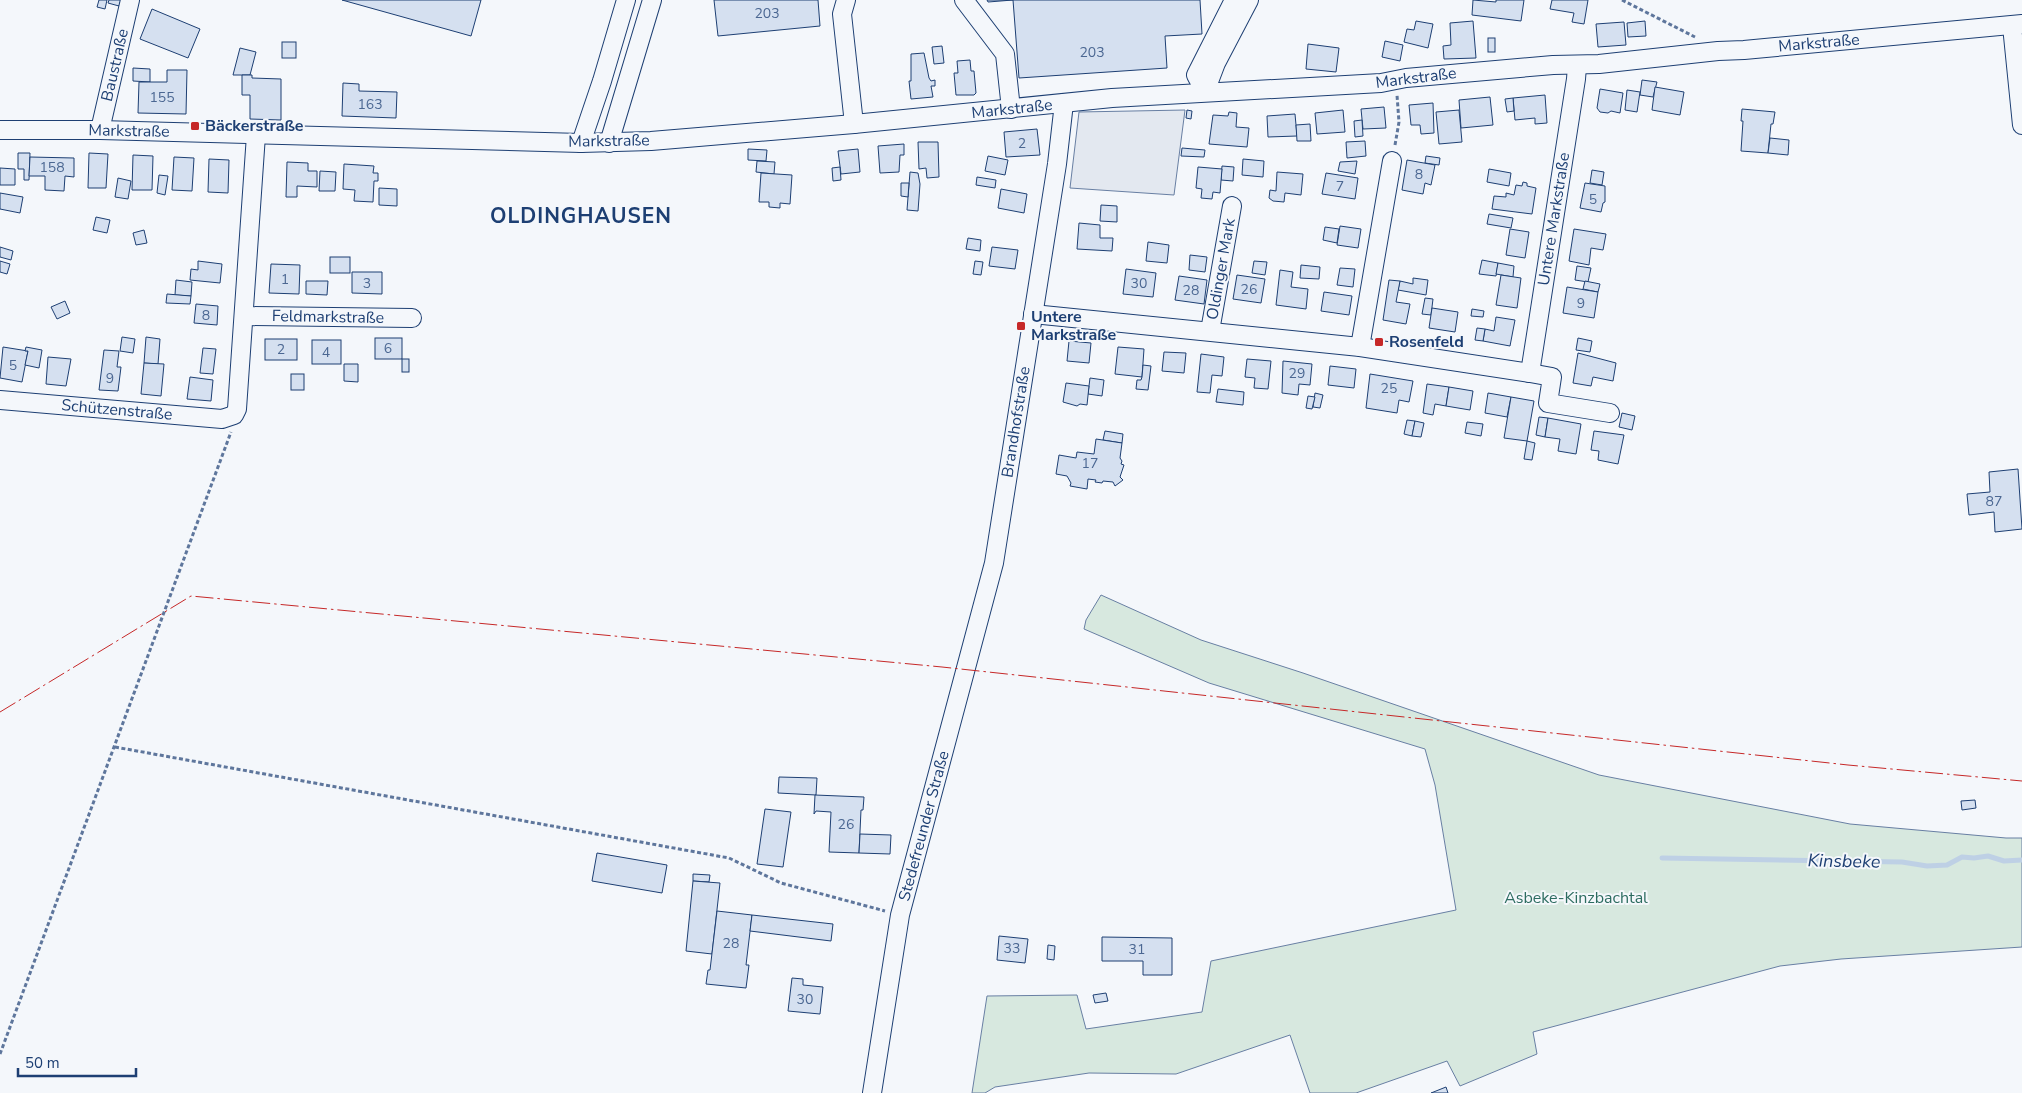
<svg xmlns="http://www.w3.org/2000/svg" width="2022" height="1093" font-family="'Nunito Sans',sans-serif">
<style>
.green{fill:#d7e8df;stroke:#687fa3}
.parking{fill:#e3e8f0;stroke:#687fa3}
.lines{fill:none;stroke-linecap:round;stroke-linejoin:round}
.stream{stroke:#bed0e5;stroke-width:5}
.building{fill:#d5e0f0;stroke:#1d3f73}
.minor-casing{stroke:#1d3f73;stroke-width:20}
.path{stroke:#5e769c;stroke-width:3;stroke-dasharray:4 2.5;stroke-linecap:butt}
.minor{stroke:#f4f7fb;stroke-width:18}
.power{stroke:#c62828;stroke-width:1;stroke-dasharray:18 4 2.5 4;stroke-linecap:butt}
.poi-dot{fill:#c62828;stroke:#f4f7fb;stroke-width:2}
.labels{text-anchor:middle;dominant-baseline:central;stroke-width:4;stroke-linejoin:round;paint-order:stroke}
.number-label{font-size:14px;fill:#4b6792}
.street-label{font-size:16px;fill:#1d3f73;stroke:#f4f7fb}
.poi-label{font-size:16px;font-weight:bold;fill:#1d3f73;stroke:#f4f7fb;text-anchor:start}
.park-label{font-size:16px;fill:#2c6c60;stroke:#f4f7fb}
.water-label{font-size:18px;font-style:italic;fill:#1d3f73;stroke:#f4f7fb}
.district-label{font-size:21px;font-weight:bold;letter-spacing:1px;fill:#1d3f73;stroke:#f4f7fb}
</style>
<rect width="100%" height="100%" fill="#f4f7fb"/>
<polygon class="green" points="1101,595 1201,640 1303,673 1599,775 1850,824 2006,838 2022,838 2022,947 1841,959 1780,966 1533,1032 1537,1054 1460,1086 1447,1061 1356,1093 1310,1093 1290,1035 1176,1074 1089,1073 995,1087 985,1093 972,1093 987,996 1077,995 1086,1029 1202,1012 1211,961 1456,910 1435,785 1425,749 1209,683 1084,629 1086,620"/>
<polygon class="parking" points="1185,110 1174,195 1070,188 1079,112"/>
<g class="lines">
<polyline class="stream" points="1662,858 1902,862 1927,866 1947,865 1962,857 1974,858 1988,856 2004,861 2022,860"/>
</g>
<g class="building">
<polygon points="99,0 107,0 105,9 97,7"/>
<polygon points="109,0 121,0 119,6 108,3"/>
<polygon points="342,0 481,0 471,36"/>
<polygon points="714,0 818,0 820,26 718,36"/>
<polygon points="987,0 1200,0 1202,34 1165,36 1167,68 1019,78 1013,0 988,2"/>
<polygon points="1473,0 1496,2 1496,0 1524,0 1521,21 1472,15"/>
<polygon points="1552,0 1588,0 1584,24 1572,22 1574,13 1550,9"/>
<polygon points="152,9 200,29 188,58 140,39"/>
<polygon points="1416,21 1433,24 1428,48 1404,42 1407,29 1414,30"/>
<polygon points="1473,21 1476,58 1444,59 1443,46 1451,45 1450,23"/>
<polygon points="1645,21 1646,36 1628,37 1627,23"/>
<polygon points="1624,22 1626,45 1598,47 1596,24"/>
<rect x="1488" y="38" width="7" height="14"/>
<polygon points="1385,41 1403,45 1400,61 1382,57"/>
<rect x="282" y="42" width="14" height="16"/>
<polygon points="1308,44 1339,48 1336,72 1306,69"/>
<polygon points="942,46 944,63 934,64 932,47"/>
<polygon points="240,48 256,52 250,75 233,75"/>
<polygon points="924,53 929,78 931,81 935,80 935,86 931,86 933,97 911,99 909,81 911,81 911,54"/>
<polygon points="970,60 971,71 974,71 976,93 974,95 956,95 954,73 958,73 957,61"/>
<polygon points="133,68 150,69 150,82 133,81"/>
<polygon points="167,70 187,70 186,114 138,113 139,82 167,82"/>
<polygon points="242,75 252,75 252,78 281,79 281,120 250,119 250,95 242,95"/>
<polygon points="1642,80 1657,82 1653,97 1640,95"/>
<polygon points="343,83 359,84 359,91 397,92 396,118 342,116"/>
<polygon points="1655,87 1684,92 1680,115 1652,110"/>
<polygon points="1600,89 1623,93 1620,113 1611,111 1608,113 1600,112 1597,108"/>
<polygon points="1627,90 1640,92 1637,112 1625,110"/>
<polygon points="1545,95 1547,123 1535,124 1535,118 1515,120 1513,98"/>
<polygon points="1490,97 1493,125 1461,128 1459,100"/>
<polygon points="1513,98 1514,111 1507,112 1505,99"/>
<polygon points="1433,103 1434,133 1421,134 1420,125 1411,125 1409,105"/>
<polygon points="1384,107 1386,128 1363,129 1361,109"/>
<polygon points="1742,109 1775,112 1773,124 1771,124 1768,153 1741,151 1743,121 1741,121"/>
<polygon points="1187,110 1192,111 1191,119 1186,118"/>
<polygon points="1343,110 1345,132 1317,134 1315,113"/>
<polygon points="1459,110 1462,142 1439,144 1436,112"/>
<polygon points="1229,112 1237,113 1236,127 1249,128 1247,147 1209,144 1213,115 1228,116"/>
<polygon points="1295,114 1297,136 1268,137 1267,116"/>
<polygon points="1362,120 1363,136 1355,137 1354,121"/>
<polygon points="1310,124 1311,141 1297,141 1296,125"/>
<polygon points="1037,129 1040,155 1006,157 1004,132"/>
<polygon points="1770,138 1789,140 1788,155 1768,153"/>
<polygon points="1365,141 1366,156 1347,158 1346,142"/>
<polygon points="918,142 938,142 939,177 927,178 926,168 919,169"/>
<polygon points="904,144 904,155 900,155 899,172 880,173 878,146"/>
<polygon points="1182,148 1205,150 1204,157 1181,156"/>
<polygon points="748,149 767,150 766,161 748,160"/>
<polygon points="858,149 860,172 841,174 838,151"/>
<polygon points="18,153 30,153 29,180 24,180 24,169 18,169"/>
<polygon points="89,153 108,154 106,188 88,188"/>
<polygon points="133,155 153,156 152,190 132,190"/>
<polygon points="988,156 1008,160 1005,175 985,171"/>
<polygon points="1426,156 1440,158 1439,165 1425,163"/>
<polygon points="30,157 74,158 74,177 65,176 64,191 45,190 45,176 29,176"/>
<polygon points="174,157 194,158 192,191 172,190"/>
<polygon points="209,159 229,160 228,193 208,192"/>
<polygon points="1243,159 1264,161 1263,177 1242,175"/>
<polygon points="1407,160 1435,165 1431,185 1425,183 1423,194 1402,190"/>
<polygon points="757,161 775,162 774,174 756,172"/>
<polygon points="1357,161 1355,174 1338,171 1340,162"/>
<polygon points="287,162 308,163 308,171 317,171 317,187 297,186 297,197 286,197"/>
<polygon points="344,164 374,166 373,173 378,173 378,181 374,181 373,202 354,201 355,190 343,189"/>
<polygon points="1222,166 1234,167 1233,181 1221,180"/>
<polygon points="840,167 841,180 833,181 832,168"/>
<polygon points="1198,167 1222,169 1220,193 1213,192 1212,199 1201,198 1202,189 1196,188"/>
<polygon points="0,168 15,169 15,185 0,185"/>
<polygon points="1489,169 1511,173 1509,186 1487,182"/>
<polygon points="1592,170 1604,172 1602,185 1590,183"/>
<polygon points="320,171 336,172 335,191 319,191"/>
<polygon points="910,172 918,173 920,184 918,211 907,210"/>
<polygon points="1277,172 1303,174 1301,195 1285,193 1284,202 1273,201 1269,198 1270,190 1276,191"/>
<polygon points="761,173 792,175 790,204 780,203 780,208 769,207 769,202 759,202"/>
<polygon points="1326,173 1358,178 1355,199 1322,194"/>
<polygon points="159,175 168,176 165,195 157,193"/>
<polygon points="977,177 996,180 995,188 976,185"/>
<polygon points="118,178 131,181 128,199 115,197"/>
<polygon points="1523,182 1527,183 1527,186 1536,188 1532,214 1492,209 1494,196 1506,197 1506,193 1514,195 1516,185 1522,186"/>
<polygon points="901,183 909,183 908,197 901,196"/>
<polygon points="1585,183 1605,186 1605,202 1603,203 1601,212 1580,208"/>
<polygon points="379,188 397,189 397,206 379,205"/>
<polygon points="1001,189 1027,194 1024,213 998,208"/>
<polygon points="0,193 23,197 20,213 0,209"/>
<polygon points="1101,205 1117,206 1117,222 1100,221"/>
<polygon points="1489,214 1513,218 1511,228 1487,224"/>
<polygon points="96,217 110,220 107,233 93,230"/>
<polygon points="1079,223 1100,225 1100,238 1113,238 1112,251 1077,249"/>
<polygon points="1340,226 1361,229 1358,248 1337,245"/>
<polygon points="1325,227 1339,229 1337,243 1323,240"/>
<polygon points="1510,229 1529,232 1525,258 1506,255"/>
<polygon points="1574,229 1606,234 1603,250 1591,248 1589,265 1569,261"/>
<polygon points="144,230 147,243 136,245 133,233"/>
<polygon points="968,238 981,240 980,251 966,249"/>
<polygon points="1148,242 1169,245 1167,263 1146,261"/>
<polygon points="0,247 13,251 11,260 0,257"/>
<polygon points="992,247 1018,250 1015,269 989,266"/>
<polygon points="1190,255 1207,257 1205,272 1189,270"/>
<rect x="330" y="257" width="20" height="16"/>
<polygon points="1482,260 1498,263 1496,276 1479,274"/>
<polygon points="0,261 10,264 7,274 0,272"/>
<polygon points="198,261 222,264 220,283 190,280 191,269 198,270"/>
<polygon points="975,261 983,262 981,275 973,274"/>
<polygon points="1254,261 1267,262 1265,275 1252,273"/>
<polygon points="1498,263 1514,266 1513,277 1496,274"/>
<polygon points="271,264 300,265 299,294 269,293"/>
<polygon points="1301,265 1320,267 1319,279 1300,278"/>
<polygon points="1577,266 1591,268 1588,282 1575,280"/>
<polygon points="1340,268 1355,269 1353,287 1337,285"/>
<polygon points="1126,269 1156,273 1153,297 1123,294"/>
<polygon points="1280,270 1293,272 1291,287 1308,289 1306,309 1276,305"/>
<polygon points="352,272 382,272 382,294 352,293"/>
<polygon points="1237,275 1265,279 1261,303 1233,299"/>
<polygon points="1501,275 1521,278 1517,308 1496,305"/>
<polygon points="1179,276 1207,280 1204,304 1175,300"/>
<polygon points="1413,278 1428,280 1426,295 1398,290 1400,281 1413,284"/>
<polygon points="176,280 192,282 191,296 175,295"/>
<polygon points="1389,280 1400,281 1396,302 1410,304 1406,324 1383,320"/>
<polygon points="306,281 328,281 327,295 306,294"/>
<polygon points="1585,281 1600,284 1598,292 1583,289"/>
<polygon points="1567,287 1598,292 1594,318 1563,313"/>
<polygon points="1324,292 1352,296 1349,315 1321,311"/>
<polygon points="167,294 191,296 190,304 166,303"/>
<polygon points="1425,298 1433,299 1431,315 1422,314"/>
<polygon points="65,301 70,313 57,319 51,307"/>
<polygon points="196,304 218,306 217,325 194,323"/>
<polygon points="1432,308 1458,312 1455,332 1429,328"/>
<polygon points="1472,309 1484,311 1483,317 1471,316"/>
<polygon points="1496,317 1515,320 1510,346 1483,341 1485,329 1494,331"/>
<polygon points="1477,328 1485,329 1483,341 1475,340"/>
<polygon points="122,337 135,339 133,353 120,351"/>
<polygon points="146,337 160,339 158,364 144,363"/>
<rect x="375" y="338" width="27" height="21"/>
<polygon points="1578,338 1592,341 1590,352 1576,350"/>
<rect x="265" y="339" width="32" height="21"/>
<rect x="312" y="340" width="29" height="24"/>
<polygon points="1069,341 1091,343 1089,363 1067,361"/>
<polygon points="3,347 28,351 22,382 0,378"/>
<polygon points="26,347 42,350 39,368 25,365 28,351 25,351"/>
<polygon points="1118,347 1144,349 1142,377 1115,374"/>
<polygon points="203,348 216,349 213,374 200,373"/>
<polygon points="104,350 119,351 117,367 121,367 118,391 99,390"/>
<polygon points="1164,352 1186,353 1184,373 1162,371"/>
<polygon points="1578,353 1616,363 1613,381 1593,377 1591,386 1573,383"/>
<polygon points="1201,354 1224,357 1222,376 1212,375 1210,393 1197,392"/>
<polygon points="48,357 71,359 66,386 46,384"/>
<rect x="402" y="359" width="7" height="13"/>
<polygon points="1247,359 1271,361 1268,389 1254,388 1255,378 1245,377"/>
<polygon points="1283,361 1312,364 1310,385 1299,384 1298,395 1282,393"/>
<polygon points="144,363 164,364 161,396 141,394"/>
<polygon points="344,364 358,364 358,382 344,381"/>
<polygon points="1143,365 1151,366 1148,390 1136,389 1137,380 1141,380 1142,377"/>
<polygon points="1330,366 1356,369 1354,388 1328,385"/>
<rect x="291" y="374" width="13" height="16"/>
<polygon points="1370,374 1413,381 1409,402 1399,400 1397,413 1366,408"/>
<polygon points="190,377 213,380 211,401 187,399"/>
<polygon points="1090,378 1104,380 1102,396 1088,394"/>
<polygon points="1066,383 1089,386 1087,405 1080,404 1077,406 1063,402"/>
<polygon points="1427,384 1449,387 1446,406 1435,404 1433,415 1423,413"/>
<polygon points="1449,387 1473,391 1470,410 1446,406"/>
<polygon points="1218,389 1244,392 1243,405 1216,402"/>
<polygon points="1315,393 1323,395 1320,408 1313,407"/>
<polygon points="1488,393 1511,397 1507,417 1485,413"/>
<polygon points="1308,396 1315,397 1312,409 1306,408"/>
<polygon points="1511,397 1534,401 1527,441 1504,438"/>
<polygon points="1622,413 1635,416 1632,430 1619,427"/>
<polygon points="1539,417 1548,418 1545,437 1536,435"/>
<polygon points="1548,418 1581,424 1576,454 1558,451 1560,439 1545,437"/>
<polygon points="1407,420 1415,421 1412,436 1404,434"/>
<polygon points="1415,421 1424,423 1421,437 1412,436"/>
<polygon points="1467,422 1483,424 1481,436 1465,433"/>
<polygon points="1105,431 1123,434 1122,443 1103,440"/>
<polygon points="1594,431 1624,435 1618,464 1598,460 1599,451 1591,450"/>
<polygon points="1096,439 1122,443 1120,458 1122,461 1121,464 1124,465 1120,477 1123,480 1115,486 1113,482 1103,481 1102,483 1095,482 1096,480 1088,479 1087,489 1070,486 1071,483 1067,476 1056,474 1059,455 1076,458 1077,452 1094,454"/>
<polygon points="1527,441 1535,443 1532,460 1524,459"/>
<polygon points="2018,469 2022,529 1995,532 1994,512 1969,515 1967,494 1990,492 1989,472"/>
<polygon points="779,777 817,778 816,795 778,793"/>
<polygon points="815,795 864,797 863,810 861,810 859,853 829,852 831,812 816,811 814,814"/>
<polygon points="1975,800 1976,808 1962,810 1961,801"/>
<polygon points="765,809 791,812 783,867 757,864"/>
<polygon points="860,834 891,835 890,854 859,853"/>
<polygon points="597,853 667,865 662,893 592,881"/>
<polygon points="693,874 710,875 709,882 693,881"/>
<polygon points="693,881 720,883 712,954 686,951"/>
<polygon points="717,911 752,915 746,965 749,965 746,988 706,984 708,970 710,970"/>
<polygon points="752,915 833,924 831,941 750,931"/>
<polygon points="999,936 1028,939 1025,963 997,960"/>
<polygon points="1102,937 1172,938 1172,975 1143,975 1143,961 1102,961"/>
<polygon points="1048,945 1055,946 1054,960 1047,959"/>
<polygon points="792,978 803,979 803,985 823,987 820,1014 788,1011"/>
<polygon points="1106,993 1108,1001 1095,1003 1093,995"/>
<polygon points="1446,1087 1448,1093 1431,1093"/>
</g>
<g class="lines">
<defs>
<g id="minor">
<polyline points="846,0 842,14 854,124"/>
<polyline points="964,0 1005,54 1011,109"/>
<polyline points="2012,26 2022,125"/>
<polyline points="1205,92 1196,75 1234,0"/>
<polyline points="1205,92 1216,63 1249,0"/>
<polyline points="0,130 100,130 581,143 651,141 854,124 1112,98 1381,83 1406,78 1553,65 1599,64 1718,51 1744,50 2022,24"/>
<polyline points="100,130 130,0"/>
<polyline points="581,143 602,81 626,0"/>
<polyline points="609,143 652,0"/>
<polyline points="1033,314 1360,347 1530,373 1576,79 1577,66"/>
<polyline points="244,316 412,318"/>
<polyline points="1210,331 1232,206"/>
<polyline points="1360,347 1392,161"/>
<polyline points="1530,373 1552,377 1548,403 1610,413"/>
<polyline points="0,400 222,419 234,415 237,409 256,135"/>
<polyline points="872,1093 900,915 994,563 1057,164 1064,103"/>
</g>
</defs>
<use href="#minor" class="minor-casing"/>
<g class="path">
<polyline points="1622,0 1695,37"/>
<polyline points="1395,145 1399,122 1397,95"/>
<polyline points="115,747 729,858 781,883 885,911"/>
<polyline points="0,1054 231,432"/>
</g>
<use href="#minor" class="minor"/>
<polyline class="power" points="0,712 191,596 942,667 1848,765 2022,781"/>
</g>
<g class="poi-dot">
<rect x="190" y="121" width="10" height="10" rx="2.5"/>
<rect x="1016" y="321" width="10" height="10" rx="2.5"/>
<rect x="1374" y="337" width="10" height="10" rx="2.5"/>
</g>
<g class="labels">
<g class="number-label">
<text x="767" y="13">203</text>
<text x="1092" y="52">203</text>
<text x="162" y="97">155</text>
<text x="370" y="104">163</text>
<text x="1022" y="143">2</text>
<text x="52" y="167">158</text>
<text x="1419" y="174">8</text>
<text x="1340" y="186">7</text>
<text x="1593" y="199">5</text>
<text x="285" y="279">1</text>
<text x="367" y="283">3</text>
<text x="1139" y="283">30</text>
<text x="1249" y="289">26</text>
<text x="1191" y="290">28</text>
<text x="1581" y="303">9</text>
<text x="206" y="315">8</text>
<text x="388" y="348">6</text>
<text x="281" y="349">2</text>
<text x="326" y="352">4</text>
<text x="13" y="365">5</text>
<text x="1297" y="373">29</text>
<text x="110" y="378">9</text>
<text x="1389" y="388">25</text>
<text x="1090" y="463">17</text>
<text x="1994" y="501">87</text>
<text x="846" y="824">26</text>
<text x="731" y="943">28</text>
<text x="1012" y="948">33</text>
<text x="1137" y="949">31</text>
<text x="805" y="999">30</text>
</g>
<g class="street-label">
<text transform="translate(1819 43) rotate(-5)">Markstraße</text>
<text transform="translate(115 65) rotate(-77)">Baustraße</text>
<text transform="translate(1416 78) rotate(-7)">Markstraße</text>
<text transform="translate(1012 109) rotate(-6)">Markstraße</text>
<text transform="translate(129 131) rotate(1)">Markstraße</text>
<text transform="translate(609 141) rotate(-1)">Markstraße</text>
<text transform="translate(1554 219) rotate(-81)">Untere Markstraße</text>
<text transform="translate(1221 269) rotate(-80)">Oldinger Mark</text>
<text transform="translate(328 317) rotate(1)">Feldmarkstraße</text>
<text transform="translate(117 410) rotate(5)">Schützenstraße</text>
<text transform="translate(1016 422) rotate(-81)">Brandhofstraße</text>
<text transform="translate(924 826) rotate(-75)">Stedefreunder Straße</text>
</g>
<g class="poi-label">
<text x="205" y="126">Bäckerstraße</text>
<text x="1031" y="317">Untere<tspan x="1031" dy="18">Markstraße</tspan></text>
<text x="1389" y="342">Rosenfeld</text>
</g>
<g class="park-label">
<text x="1576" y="898">Asbeke-Kinzbachtal</text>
</g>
<g class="water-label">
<text transform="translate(1844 861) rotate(1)">Kinsbeke</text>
</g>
<g class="district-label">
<text x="581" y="216">OLDINGHAUSEN</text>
</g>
</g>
<path d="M18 1068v8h118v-8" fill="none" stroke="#1d3f73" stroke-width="2.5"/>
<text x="25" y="1068" font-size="15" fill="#1d3f73" stroke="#f4f7fb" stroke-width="4" paint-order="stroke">50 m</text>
</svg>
